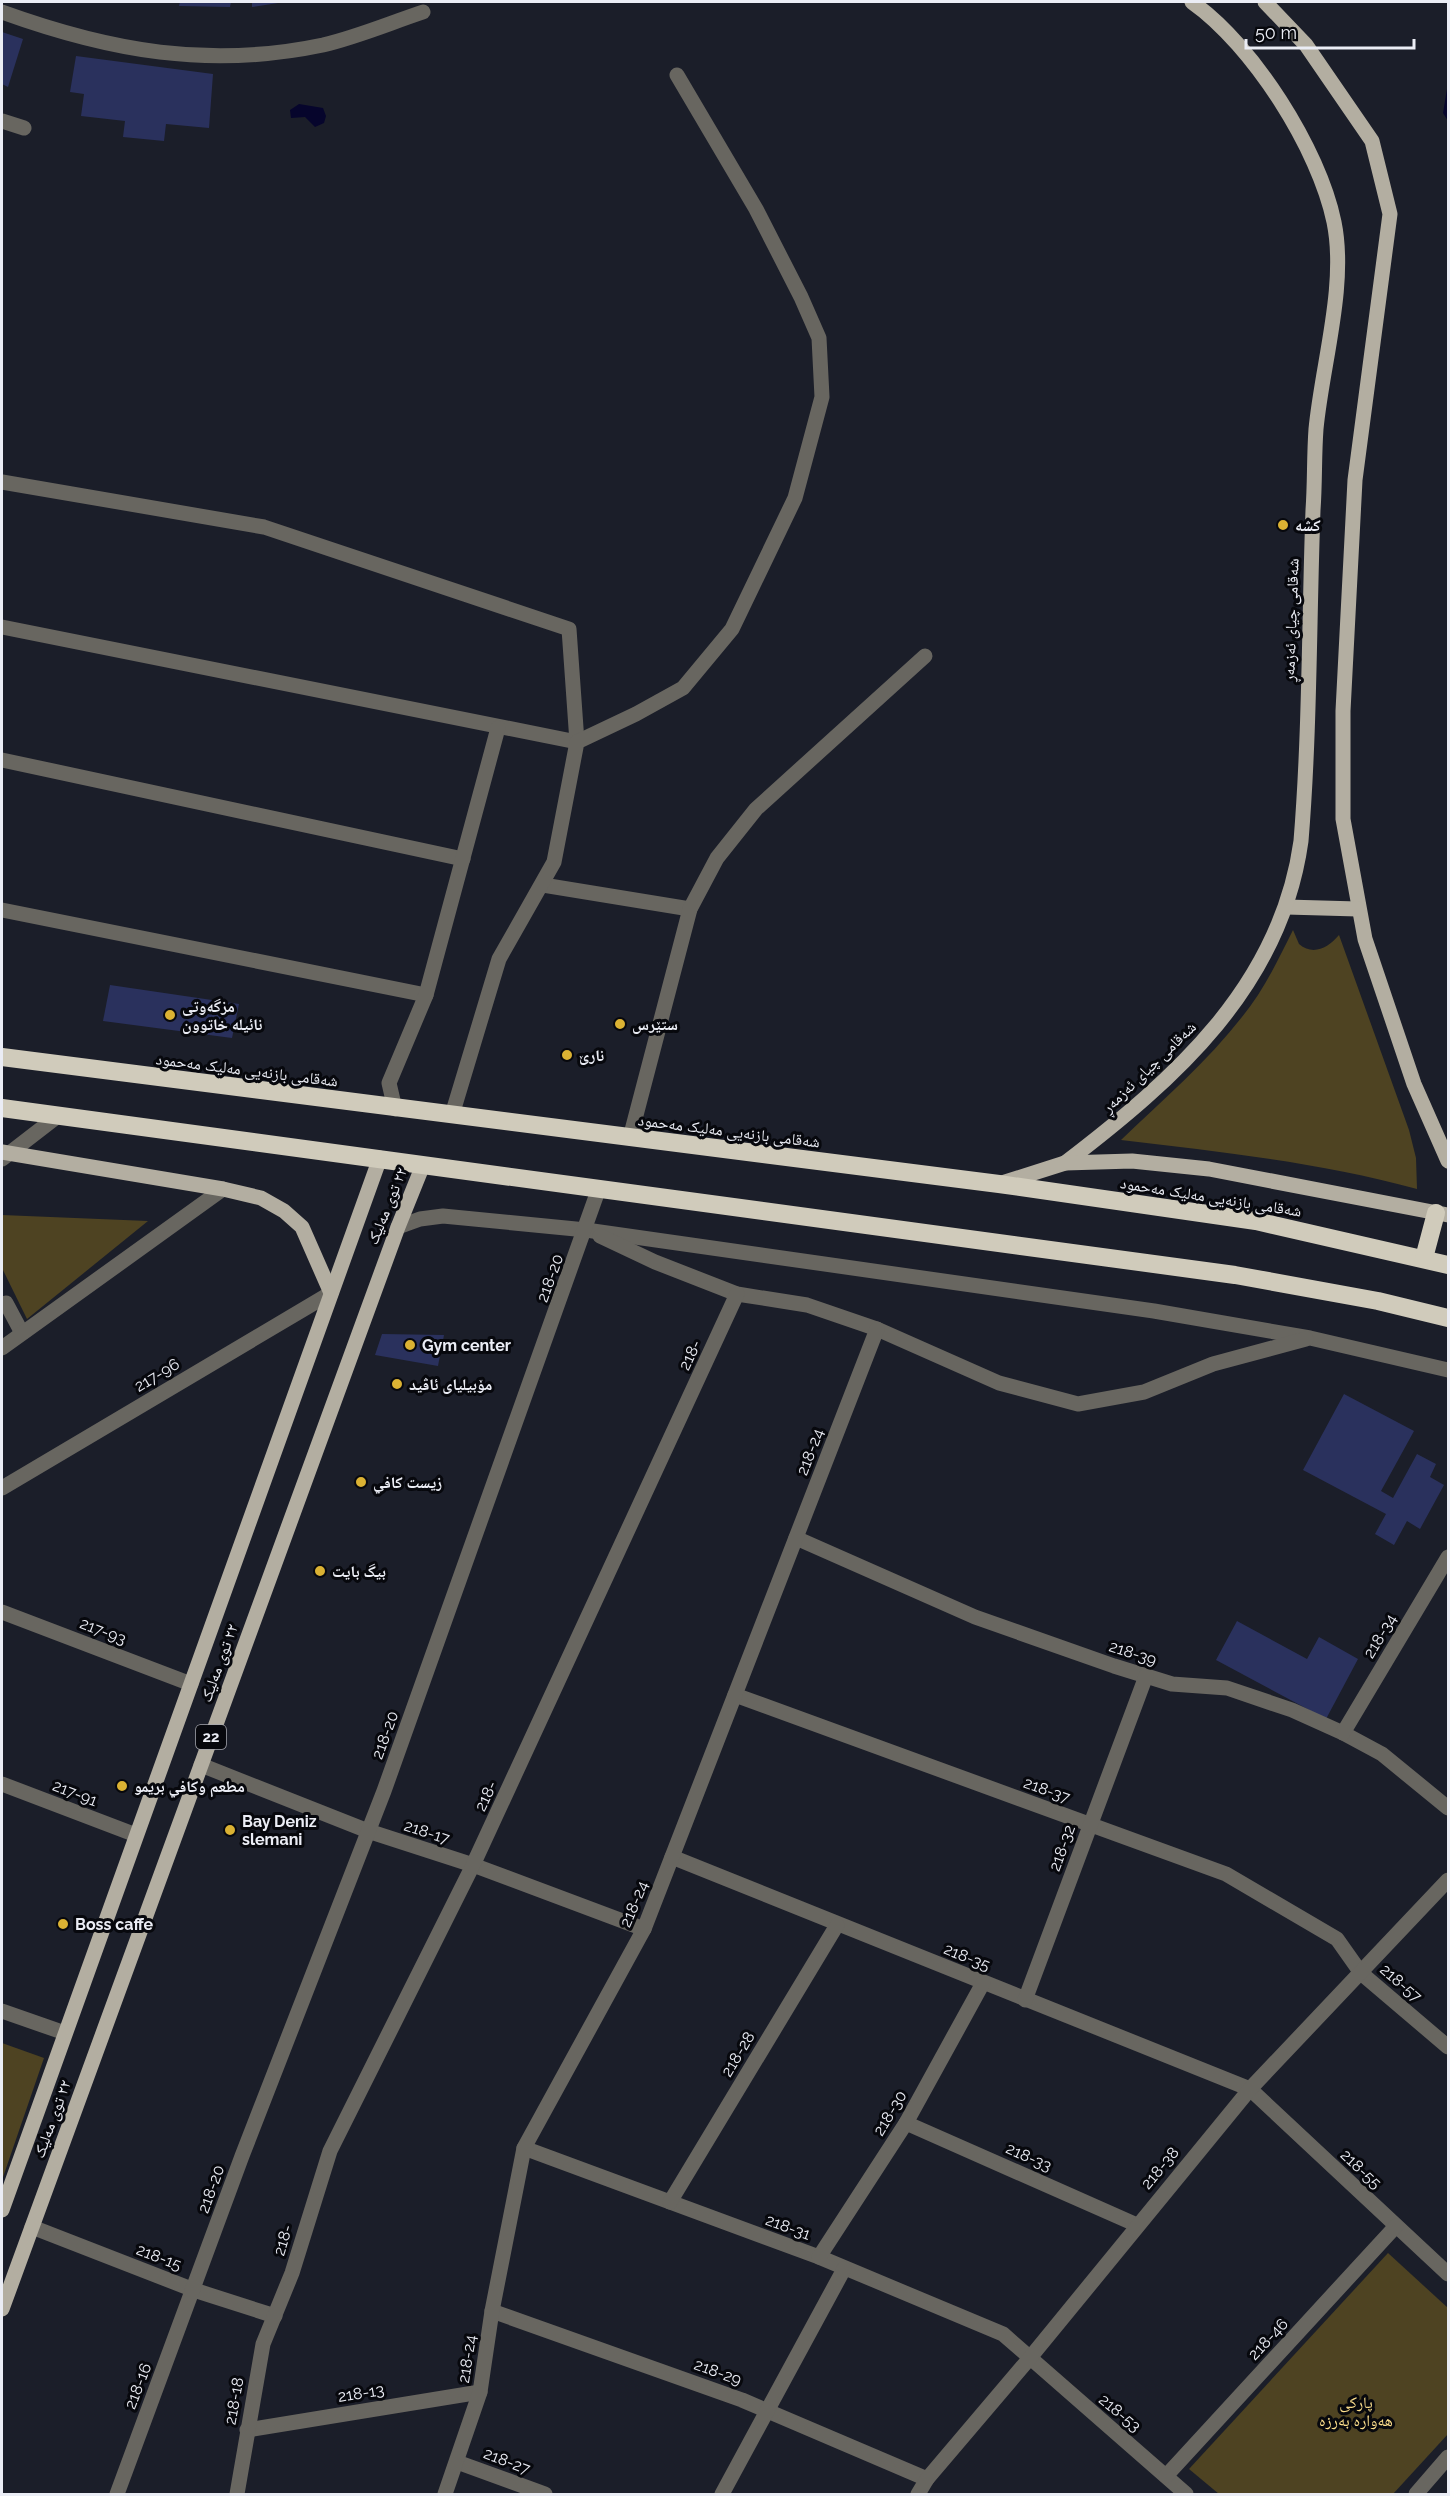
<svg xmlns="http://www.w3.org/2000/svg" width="1450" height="2496" font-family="Raleway,'Noto Naskh Arabic',sans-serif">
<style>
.green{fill:#4e4322}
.water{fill:#06052c}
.building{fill:#2a315d}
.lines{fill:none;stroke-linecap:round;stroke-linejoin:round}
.minor{stroke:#686660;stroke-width:15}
.major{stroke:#b3aea1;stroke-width:15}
.highway{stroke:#d0cbbb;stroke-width:18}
.poi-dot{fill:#dbb233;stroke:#07080d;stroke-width:2}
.labels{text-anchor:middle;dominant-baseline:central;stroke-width:6;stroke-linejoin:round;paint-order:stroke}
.shield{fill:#07080d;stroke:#a7a8af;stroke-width:1.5}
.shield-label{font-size:15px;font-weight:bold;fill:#ebedf5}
.poi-label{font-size:16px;font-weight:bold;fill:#ebedf5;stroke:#07080d;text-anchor:start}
.street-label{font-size:16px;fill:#ebedf5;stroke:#07080d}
.park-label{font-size:16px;fill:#fddf8c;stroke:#07080d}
</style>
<rect width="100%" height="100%" fill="#1b1e29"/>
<g class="green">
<path d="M1293,930l6,14c14,12 29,4 40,-9l70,195 7,28 1,31c-98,-27 -196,-37 -296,-49 47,-45 100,-90 137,-145 13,-20 24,-43 35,-65z"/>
<polygon points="2,1215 148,1221 27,1319 2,1268"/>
<polygon points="2,2043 44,2058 2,2180"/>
<polygon points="1388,2253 1448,2308 1448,2434 1393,2494 1219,2494 1189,2469"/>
</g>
<g class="water">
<polygon points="1448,83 1448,121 1443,113"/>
<polygon points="299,104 323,108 326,116 324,123 315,127 305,117 291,118 290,110"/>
</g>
<g class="building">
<polygon points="180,2 231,2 230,7 179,6"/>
<polygon points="252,2 278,2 278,3 252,7"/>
<polygon points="2,32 23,39 8,87 2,84"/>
<polygon points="76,56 213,74 209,128 166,124 164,141 123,137 125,121 81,116 84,94 70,92"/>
<polygon points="110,985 239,1004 232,1038 103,1021"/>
<polygon points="382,1334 444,1335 438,1366 375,1355"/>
<polygon points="1344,1394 1414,1431 1381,1491 1393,1498 1417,1454 1436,1464 1430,1477 1444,1485 1420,1529 1407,1521 1394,1545 1375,1534 1386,1514 1303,1470"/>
<polygon points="1237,1621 1307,1659 1319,1637 1358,1659 1326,1719 1216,1660"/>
</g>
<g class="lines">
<g class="minor">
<path d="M2,12c108,39 207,57 321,33 34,-8 67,-22 100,-33"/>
<polyline points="2,121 24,128"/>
<polyline points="2,482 264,527 569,629 577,742 2,627"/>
<polyline points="2,760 463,859"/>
<polyline points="543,885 690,909"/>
<polyline points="2,910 426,995"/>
<polyline points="395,1109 389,1083 426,995 498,728"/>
<polyline points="452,1115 499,959 554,862 577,742 636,714 683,688 732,629 795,498 822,397 819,338 801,297 756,209 677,75"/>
<polyline points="630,1138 690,909 717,858 756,809 925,656"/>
<polyline points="2,1159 59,1115"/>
<polyline points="398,1227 420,1219 443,1216 586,1230 1154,1311 1310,1338 1448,1370"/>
<polyline points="600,1236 655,1262 737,1294 807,1305 877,1329 999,1383 1078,1404 1144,1392 1213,1364 1306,1339"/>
<polyline points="2,1305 6,1303 22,1333"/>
<polyline points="2,1348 223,1189"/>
<polyline points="2,1488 331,1293"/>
<polyline points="796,1538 975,1617 1114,1666 1172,1684 1227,1688 1292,1710 1343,1733 1382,1754 1448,1808"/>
<polyline points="2,1612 191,1684"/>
<polyline points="735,1695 1226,1874 1337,1939 1361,1973 1448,2047"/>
<polyline points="1343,1733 1448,1557"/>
<polyline points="201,1765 368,1831 473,1865 644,1929"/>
<polyline points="2,1784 136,1835"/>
<polyline points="672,1857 1250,2089 1448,2274"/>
<polyline points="1025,2000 1146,1676"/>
<polyline points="2,2011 65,2033"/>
<polyline points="906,2123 1137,2225"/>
<polyline points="524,2148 819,2257 1003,2334 1186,2494"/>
<polyline points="670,2202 837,1925"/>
<polyline points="32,2227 194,2290 275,2316"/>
<polyline points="819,2257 906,2123 983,1983"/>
<polyline points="492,2311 742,2400 927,2479"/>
<polyline points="247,2430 480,2392"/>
<polyline points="457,2462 545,2494"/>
<polyline points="1166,2476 1396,2226"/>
<polyline points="117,2494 242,2156 384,1791 599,1188"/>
<polyline points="237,2494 263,2344 292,2273 330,2151 473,1865 737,1294"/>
<polyline points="445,2494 480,2392 492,2311 524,2148 644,1929 877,1329"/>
<polyline points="722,2494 844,2269"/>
<polyline points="918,2494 927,2479 1029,2359 1250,2089 1448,1880"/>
<polyline points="1416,2494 1448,2457"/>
</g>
<g class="major">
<polyline points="1265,2 1306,45 1372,141 1390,214 1355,480 1343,711 1343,819 1365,939 1414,1084 1448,1161"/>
<polyline points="1286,907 1358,909"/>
<polyline points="2,1152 223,1189 261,1198 284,1211 302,1227 331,1293"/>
<path d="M1065,1163c110,-84 216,-177 236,-322 9,-110 8,-221 12,-331 2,-27 1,-54 3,-81 6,-64 31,-144 18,-207 -15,-73 -81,-177 -142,-220"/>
<polyline points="999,1184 1065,1163 1132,1161 1209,1169 1448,1215"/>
<polyline points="2,2210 380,1158"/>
<polyline points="2,2309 398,1227 423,1165"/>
</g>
<g class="highway">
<polyline points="2,1057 999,1184 1256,1221 1448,1265"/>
<polyline points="2,1108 1235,1275 1378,1301 1448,1318"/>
<polyline points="1424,1258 1436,1213"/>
</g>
</g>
<g class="poi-dot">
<circle cx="1283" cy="525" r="6"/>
<circle cx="170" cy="1015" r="6"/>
<circle cx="620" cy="1024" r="6"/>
<circle cx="567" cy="1055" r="6"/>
<circle cx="410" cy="1345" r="6"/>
<circle cx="397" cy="1384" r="6"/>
<circle cx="361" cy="1482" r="6"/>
<circle cx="320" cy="1571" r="6"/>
<circle cx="122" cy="1786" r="6"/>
<circle cx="230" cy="1830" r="6"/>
<circle cx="63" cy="1924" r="6"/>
</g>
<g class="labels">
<rect class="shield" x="196" y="1725" width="30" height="24" rx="4.5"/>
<g class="shield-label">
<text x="211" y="1737">22</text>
</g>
<g class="poi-label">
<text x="1295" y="525">كشه</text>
<text x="182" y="1006">مزگەوتی<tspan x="182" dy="18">نائیلە خاتوون</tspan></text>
<text x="632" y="1024">ستێرس</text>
<text x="579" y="1055">نارێ</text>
<text x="422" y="1345">Gym center</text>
<text x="409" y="1384">مۆبیلیای ئاڤید</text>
<text x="373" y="1482">زيست كافي</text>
<text x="332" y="1571">بیگ بایت</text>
<text x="134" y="1786">مطعم وكافي بريمو</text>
<text x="242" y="1821">Bay Deniz<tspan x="242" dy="18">slemani</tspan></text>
<text x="75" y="1924">Boss caffe</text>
</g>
<g class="street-label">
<text transform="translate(1291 620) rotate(-88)">شەقامی چیای ئەزمەڕ</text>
<text transform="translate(1149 1067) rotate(-44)">شەقامی چیای ئەزمەڕ</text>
<text transform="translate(247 1070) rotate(7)">شەقامی بازنەیی مەلیک مەحمود</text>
<text transform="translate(729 1131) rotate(7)">شەقامی بازنەیی مەلیک مەحمود</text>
<text transform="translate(1211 1197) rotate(9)">شەقامی بازنەیی مەلیک مەحمود</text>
<text transform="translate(387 1206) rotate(-68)">٢٢ توی مەلیک</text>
<text transform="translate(550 1278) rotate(-70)">218-20</text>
<text transform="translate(690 1355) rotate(-65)">218-</text>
<text transform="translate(157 1375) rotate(-31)">217-96</text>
<text transform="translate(810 1452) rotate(-69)">218-24</text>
<text transform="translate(103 1631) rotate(21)">217-93</text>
<text transform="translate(1380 1636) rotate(-59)">218-34</text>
<text transform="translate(1133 1653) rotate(18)">218-39</text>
<text transform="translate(219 1663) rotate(-70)">٢٢ توی مەلیک</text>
<text transform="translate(385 1735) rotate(-70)">218-20</text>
<text transform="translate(1047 1790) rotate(20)">218-37</text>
<text transform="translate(75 1793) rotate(21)">217-91</text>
<text transform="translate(486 1796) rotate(-65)">218-</text>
<text transform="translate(427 1832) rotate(18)">218-17</text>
<text transform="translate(1062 1848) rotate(-70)">218-32</text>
<text transform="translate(634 1904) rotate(-67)">218-24</text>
<text transform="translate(967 1957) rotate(22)">218-35</text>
<text transform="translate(1401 1983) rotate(41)">218-57</text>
<text transform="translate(738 2054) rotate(-59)">218-28</text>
<text transform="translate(890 2113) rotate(-59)">218-30</text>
<text transform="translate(52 2119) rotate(-70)">٢٢ توی مەلیک</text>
<text transform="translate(1029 2157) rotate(24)">218-33</text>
<text transform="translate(1160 2168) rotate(-50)">218-38</text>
<text transform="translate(1361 2169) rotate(43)">218-55</text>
<text transform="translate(211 2189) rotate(-70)">218-20</text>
<text transform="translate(788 2227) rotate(20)">218-31</text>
<text transform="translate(283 2240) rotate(-73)">218-</text>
<text transform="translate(159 2257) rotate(21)">218-15</text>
<text transform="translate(1268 2339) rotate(-47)">218-46</text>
<text transform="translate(467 2359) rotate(-81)">218-24</text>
<text transform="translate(718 2372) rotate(20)">218-29</text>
<text transform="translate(138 2386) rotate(-69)">218-16</text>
<text transform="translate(361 2393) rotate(-9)">218-13</text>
<text transform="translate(234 2401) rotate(-80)">218-18</text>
<text transform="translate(1120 2413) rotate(40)">218-53</text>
<text transform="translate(507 2461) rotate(21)">218-27</text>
</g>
<g class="park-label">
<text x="1356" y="2402">پارکی<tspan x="1356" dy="18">هەوارە بەرزە</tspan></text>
</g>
</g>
<rect width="1450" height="2496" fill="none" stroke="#ebedf5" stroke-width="6"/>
<path d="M1246 39v9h168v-9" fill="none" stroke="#ebedf5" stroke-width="3"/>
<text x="1255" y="39" font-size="18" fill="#ebedf5" stroke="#07080d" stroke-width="4.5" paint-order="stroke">50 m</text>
</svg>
